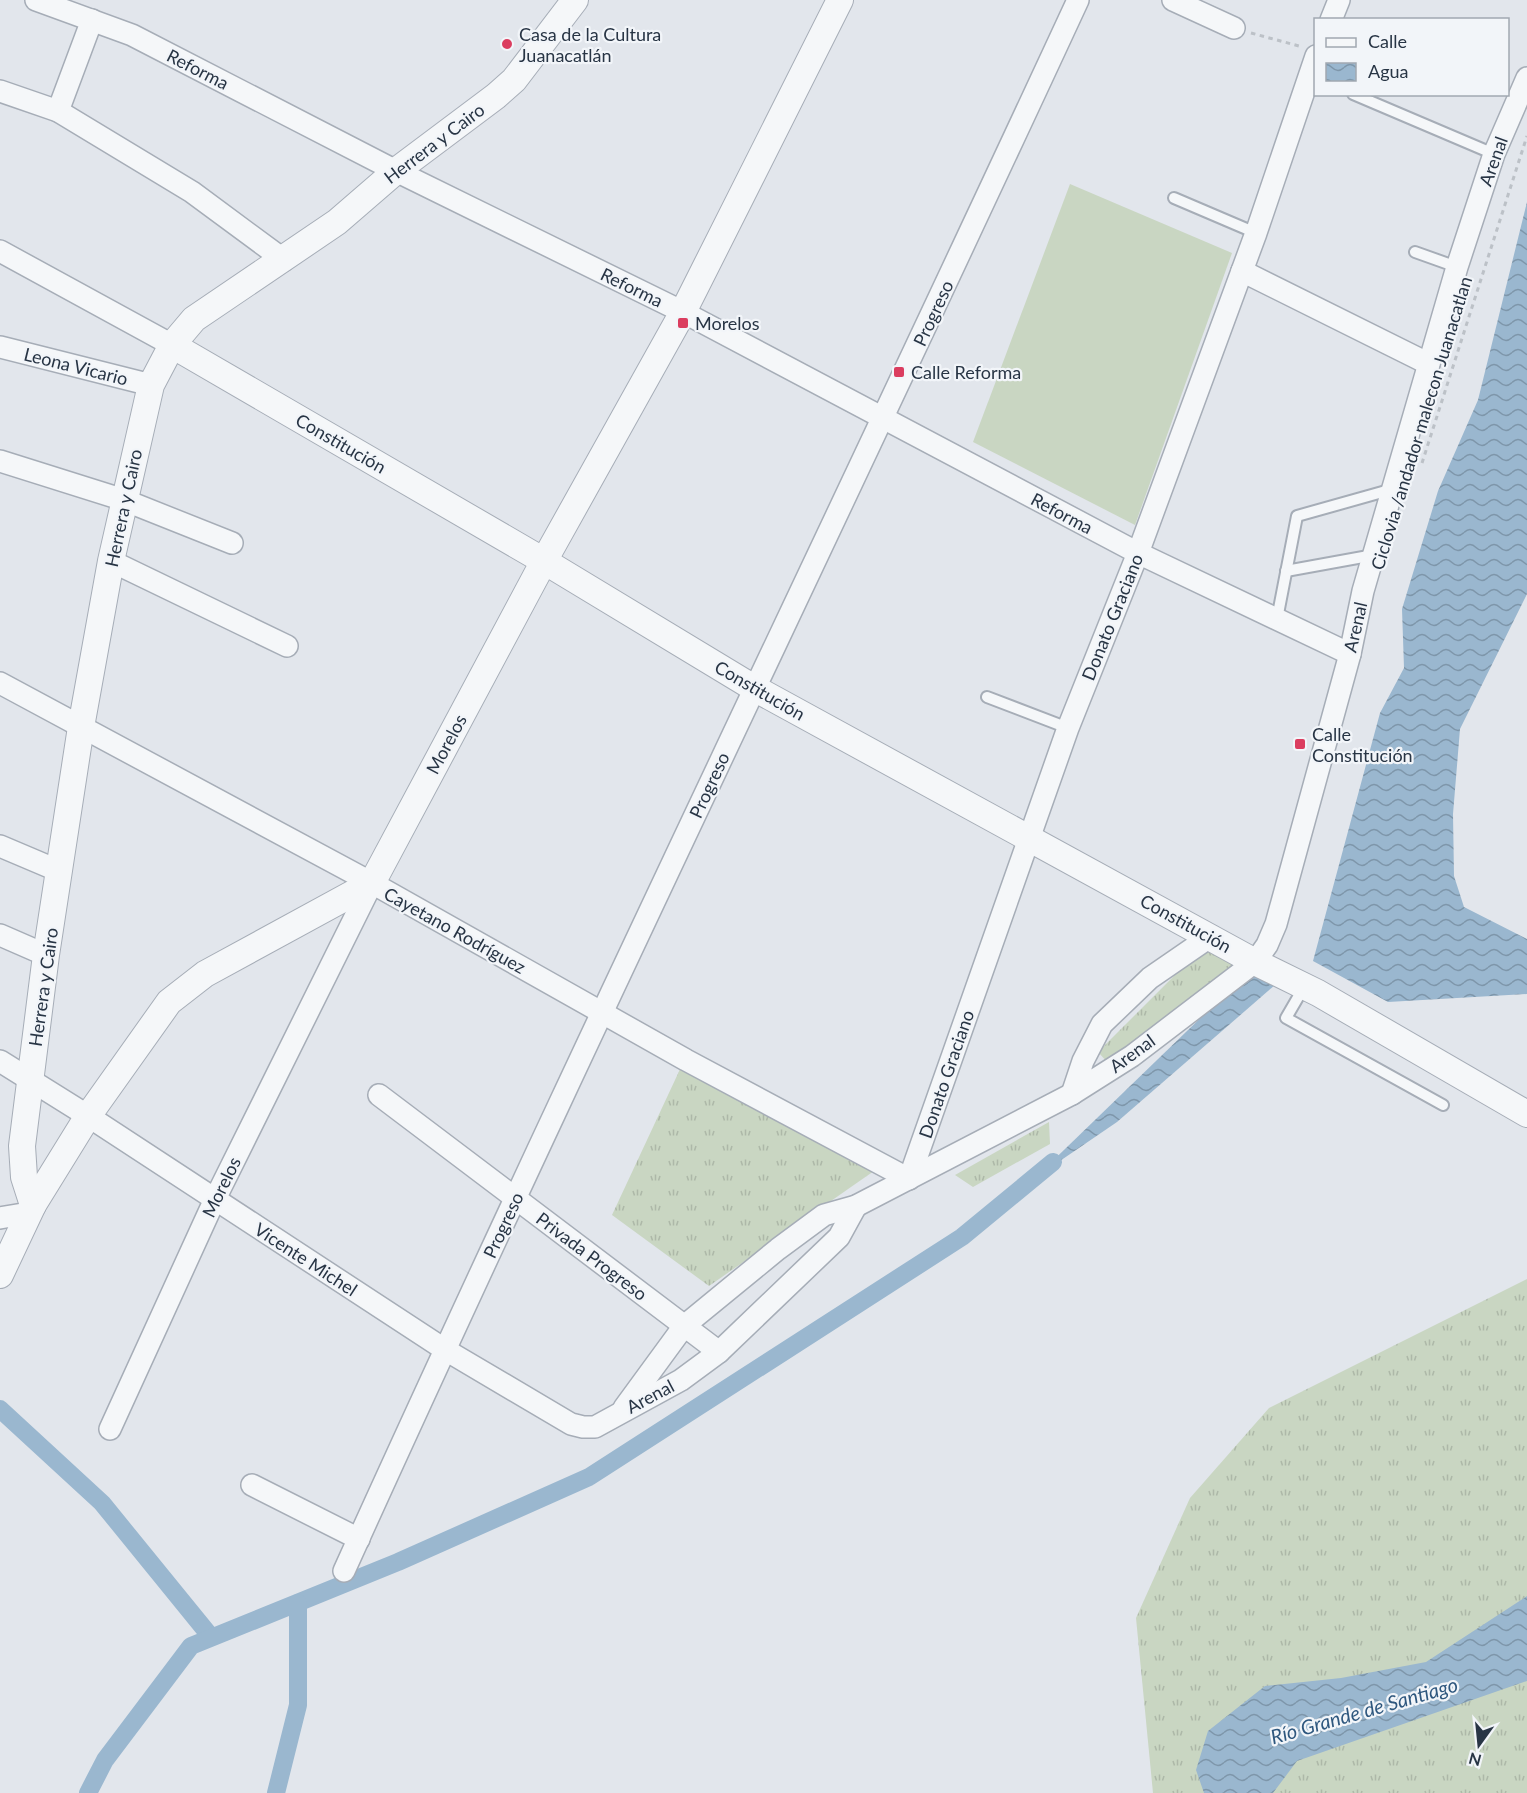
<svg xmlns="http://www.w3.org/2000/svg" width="1527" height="1793" font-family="Lato,sans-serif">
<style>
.grass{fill:url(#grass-tufts)}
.garden{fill:#c9d6c2}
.water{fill:url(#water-waves)}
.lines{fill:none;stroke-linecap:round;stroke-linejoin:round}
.canal{stroke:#9ab7cf;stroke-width:18}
.service-casing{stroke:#a6adb7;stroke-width:14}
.minor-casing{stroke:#a6adb7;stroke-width:24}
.tertiary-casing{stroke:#a6adb7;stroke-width:28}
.path{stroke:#bcc1c7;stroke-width:3;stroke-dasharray:4.5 4.5;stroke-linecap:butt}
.service{stroke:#f5f7f9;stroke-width:10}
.minor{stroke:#f5f7f9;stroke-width:21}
.tertiary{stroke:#f5f7f9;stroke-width:26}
.poi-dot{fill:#db3d5f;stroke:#f2f5f9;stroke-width:2}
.labels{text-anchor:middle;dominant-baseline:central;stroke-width:4.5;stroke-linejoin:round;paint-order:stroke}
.poi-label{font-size:18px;fill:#283545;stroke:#f2f5f9;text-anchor:start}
.street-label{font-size:18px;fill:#283545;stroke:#f2f5f9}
.water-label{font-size:20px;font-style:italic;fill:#2e577e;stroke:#f2f5f9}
</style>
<defs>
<pattern id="grass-tufts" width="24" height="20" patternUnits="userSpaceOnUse" patternTransform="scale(1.5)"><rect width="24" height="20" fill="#c9d6c2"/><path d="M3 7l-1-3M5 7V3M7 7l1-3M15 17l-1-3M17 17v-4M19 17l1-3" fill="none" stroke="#adb8a8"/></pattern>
<pattern id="water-waves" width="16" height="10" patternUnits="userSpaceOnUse" patternTransform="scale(1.5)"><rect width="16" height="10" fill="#9ab7cf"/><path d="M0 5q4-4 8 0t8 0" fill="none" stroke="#7e96aa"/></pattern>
</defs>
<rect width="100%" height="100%" fill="#e2e6ec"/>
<g class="grass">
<polygon points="1204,946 1233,965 1109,1064 1098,1052"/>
<polygon points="682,1065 874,1171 709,1286 612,1215"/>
<polygon points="1049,1122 1050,1144 973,1187 955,1175"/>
<polygon points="1527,1279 1527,1793 1153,1793 1136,1618 1190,1498 1269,1408"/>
</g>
<polygon class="garden" points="1070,184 1232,253 1135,525 973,442"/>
<g class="water">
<polygon points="1527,202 1527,594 1460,729 1453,814 1454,876 1464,907 1527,939 1527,994 1388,1002 1313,961 1380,713 1404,668 1402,609 1438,491 1478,400"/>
<polygon points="1248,972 1275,985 1117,1122 1035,1178"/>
<polygon points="1527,1596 1527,1681 1297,1761 1273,1793 1204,1793 1196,1770 1208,1731 1265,1686 1341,1678 1426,1662"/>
</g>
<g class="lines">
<g class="canal">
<polyline points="0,1409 102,1503 211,1637"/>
<polyline points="88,1793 105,1760 191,1646 398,1562 589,1477 962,1237 1053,1162"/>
<polyline points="276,1793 298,1705 298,1603"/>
</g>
<defs>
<g id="service">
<polyline points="1353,94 1494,154"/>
<polyline points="1174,198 1256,233"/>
<polyline points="1415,252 1457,267"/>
<polyline points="1286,571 1374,555"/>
<polyline points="1277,619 1297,516 1393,489"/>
<polyline points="987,697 1068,728"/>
<polyline points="1304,987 1286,1018 1443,1105"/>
</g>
<g id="minor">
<polyline points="36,0 132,35 396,171 683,312 1138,553 1350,654"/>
<polyline points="1173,0 1234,28"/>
<polyline points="1331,20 1339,0"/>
<polyline points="0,91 58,111 192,192 284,260"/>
<polyline points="58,111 92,20"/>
<polyline points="0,251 172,345"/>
<polyline points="1242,271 1429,364"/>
<polyline points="0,347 151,385"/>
<polyline points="0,461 124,500 232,543"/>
<polyline points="111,561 287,646"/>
<polyline points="0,683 372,883 686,1060 909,1179 1068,728 1138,553 1256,233 1316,56"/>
<polyline points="0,846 59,871"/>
<polyline points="0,935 46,955"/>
<polyline points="1211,936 1150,978 1102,1024 1083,1061 1072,1094 1132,1056 1255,962 1267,945 1276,924 1350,654 1363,591 1457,267 1494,154 1527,78"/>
<polyline points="0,1061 88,1116 444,1349 571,1424 583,1427 595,1427 681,1380 719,1352 839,1237 856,1206"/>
<polyline points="379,1095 719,1352"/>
<polyline points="0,1218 29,1213"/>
<polyline points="624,1408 684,1326 778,1249 824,1215 856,1206 1072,1094"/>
<polyline points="110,1429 215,1199 372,883"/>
<polyline points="252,1485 359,1539"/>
<path d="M344,1571c238,-526 491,-1046 734,-1571"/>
</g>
<g id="tertiary">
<polyline points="172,345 544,561 754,688 1255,962 1318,993 1527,1114"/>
<polyline points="33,1205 24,1177 22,1146 46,955 81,727 111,561 151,385 172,345 194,319 337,222 396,171 496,96 514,80 575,0"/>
<polyline points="0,1275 33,1205 88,1116 169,1002 205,974 372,883 544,561 683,312 840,0"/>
</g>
</defs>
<use href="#service" class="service-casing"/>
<use href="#minor" class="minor-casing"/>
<use href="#tertiary" class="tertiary-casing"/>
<g class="path">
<polyline points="1251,33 1299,46"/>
<polyline points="1422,463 1527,136"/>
</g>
<use href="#service" class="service"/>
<use href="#minor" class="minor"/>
<use href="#tertiary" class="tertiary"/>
</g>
<g class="poi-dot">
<circle cx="507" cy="44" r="6"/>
<rect x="677" y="317" width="12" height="12" rx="3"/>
<rect x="893" y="366" width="12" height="12" rx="3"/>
<rect x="1294" y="738" width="12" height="12" rx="3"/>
</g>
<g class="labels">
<g class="poi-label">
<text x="519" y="34">Casa de la Cultura<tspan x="519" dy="21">Juanacatlán</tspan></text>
<text x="695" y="323">Morelos</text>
<text x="911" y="372">Calle Reforma</text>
<text x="1312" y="734">Calle<tspan x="1312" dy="21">Constitución</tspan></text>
</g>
<g class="street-label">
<text transform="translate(198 69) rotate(27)">Reforma</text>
<text transform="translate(434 143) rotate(-37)">Herrera y Cairo</text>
<text transform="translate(1493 161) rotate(-70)">Arenal</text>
<text transform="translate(632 287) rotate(26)">Reforma</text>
<text transform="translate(933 313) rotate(-65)">Progreso</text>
<text transform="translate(76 366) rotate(14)">Leona Vicario</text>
<text transform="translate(1421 423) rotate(-73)">Ciclovia /andador malecon Juanacatlan</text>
<text transform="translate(341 443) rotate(30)">Constitución</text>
<text transform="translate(123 508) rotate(-78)">Herrera y Cairo</text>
<text transform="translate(1062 513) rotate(28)">Reforma</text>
<text transform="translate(1112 617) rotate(-68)">Donato Graciano</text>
<text transform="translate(1355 627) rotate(-77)">Arenal</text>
<text transform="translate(760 690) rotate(30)">Constitución</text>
<text transform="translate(446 744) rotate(-62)">Morelos</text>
<text transform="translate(709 785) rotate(-65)">Progreso</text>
<text transform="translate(1186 923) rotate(29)">Constitución</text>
<text transform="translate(455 930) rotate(29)">Cayetano Rodríguez</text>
<text transform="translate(43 987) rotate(-82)">Herrera y Cairo</text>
<text transform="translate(1132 1053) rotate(-36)">Arenal</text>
<text transform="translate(946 1074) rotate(-71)">Donato Graciano</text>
<text transform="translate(221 1187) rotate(-64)">Morelos</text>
<text transform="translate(503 1225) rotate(-65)">Progreso</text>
<text transform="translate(592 1256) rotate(37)">Privada Progreso</text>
<text transform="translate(306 1259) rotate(33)">Vicente Michel</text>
<text transform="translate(650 1396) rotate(-28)">Arenal</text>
</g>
<g class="water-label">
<text transform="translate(1364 1710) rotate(-16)">Río Grande de Santiago</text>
</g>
</g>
<rect x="1314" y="18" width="195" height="78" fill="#f2f5f9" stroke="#a1a8b1" stroke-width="1.5"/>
<rect x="1326" y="38" width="30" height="9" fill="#f5f7f9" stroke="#a1a8b1" stroke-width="1.5"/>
<text x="1368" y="48" font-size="18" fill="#283545">Calle</text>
<rect x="1326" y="63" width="30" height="18" fill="url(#water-waves)" stroke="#a1a8b1" stroke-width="1.5"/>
<text x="1368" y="78" font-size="18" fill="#283545">Agua</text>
<g transform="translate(1479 1745) rotate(195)" stroke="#f2f5f9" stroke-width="4.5" paint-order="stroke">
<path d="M0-4.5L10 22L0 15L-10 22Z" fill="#283545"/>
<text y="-9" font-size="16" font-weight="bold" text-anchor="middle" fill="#283545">N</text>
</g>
</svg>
